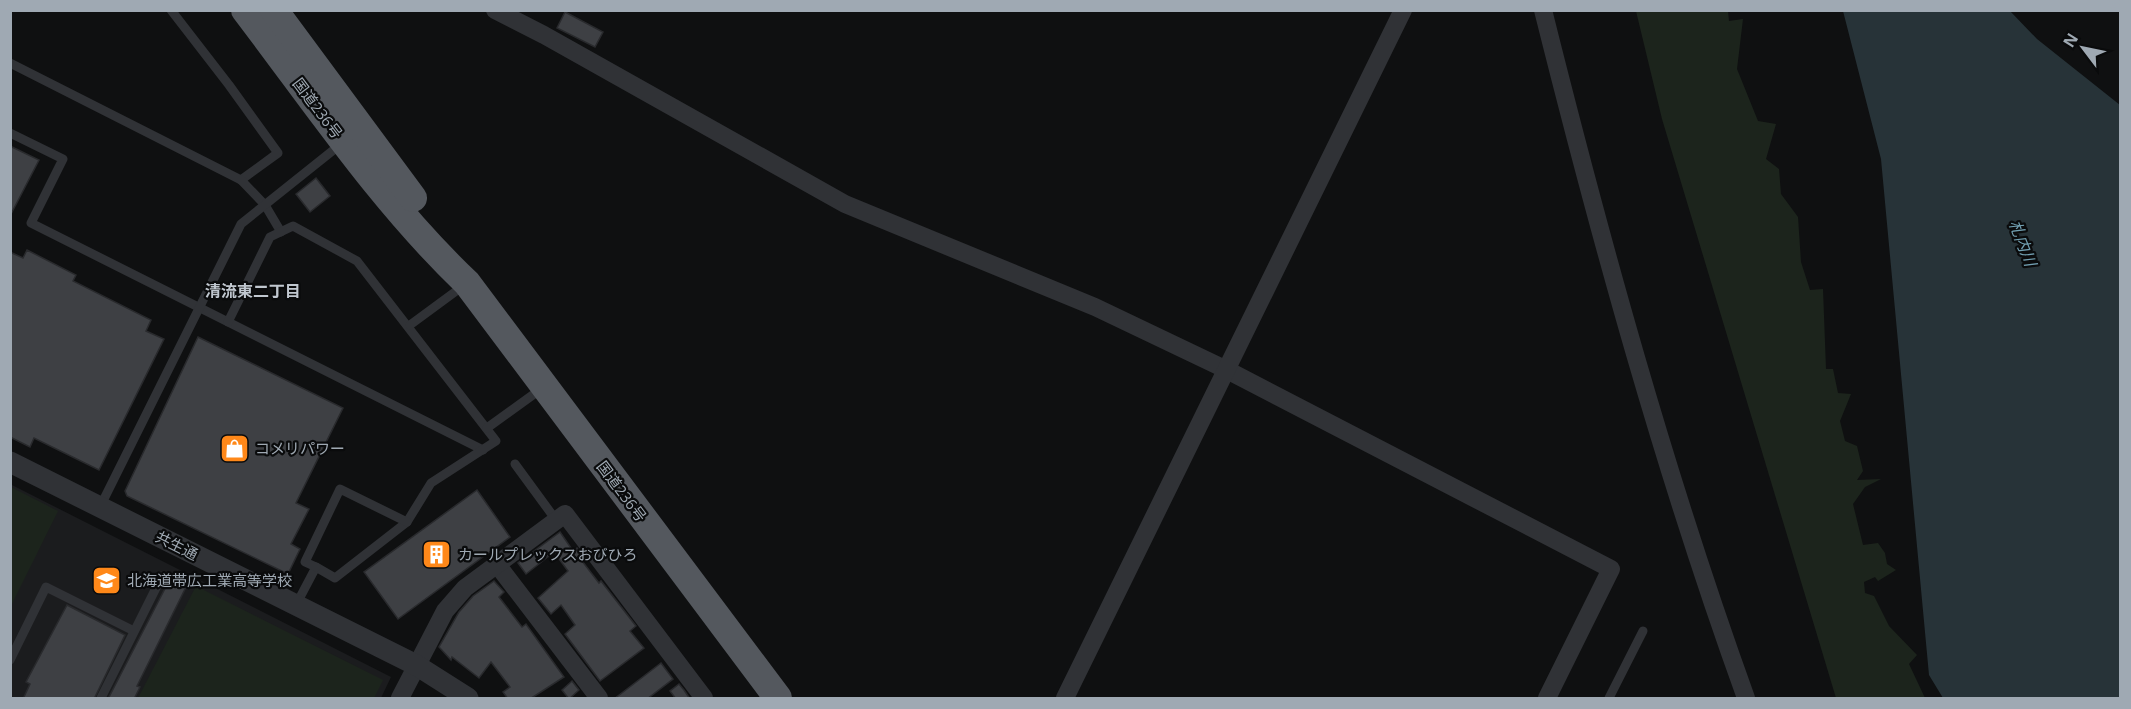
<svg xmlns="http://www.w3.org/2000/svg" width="2131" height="709" font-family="'Open Sans','Noto Sans JP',sans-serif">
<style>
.built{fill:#1b1c1e}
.green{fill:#1c241c}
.water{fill:#273338}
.building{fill:#3e4044;stroke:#292a2d;stroke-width:1.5}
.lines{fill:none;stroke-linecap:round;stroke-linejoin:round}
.service{stroke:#303236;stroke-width:9}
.minor{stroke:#303236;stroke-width:18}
.tertiary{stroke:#303236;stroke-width:21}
.trunk{stroke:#54585e;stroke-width:28}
.labels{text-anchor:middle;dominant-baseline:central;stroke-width:4.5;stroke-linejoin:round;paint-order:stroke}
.street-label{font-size:15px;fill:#9fa9b3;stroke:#0a0b0c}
.poi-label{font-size:15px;fill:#9fa9b3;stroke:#0a0b0c;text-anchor:start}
.water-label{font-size:16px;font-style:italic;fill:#72a0b2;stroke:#0a0b0c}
.neighbourhood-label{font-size:16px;font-weight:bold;fill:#c0c7cf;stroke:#0a0b0c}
</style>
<rect width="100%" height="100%" fill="#0f1011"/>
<polygon class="built" points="10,484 391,677 381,698 11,698"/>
<g class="green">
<polygon points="1636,11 1728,11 1729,21 1743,19 1737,69 1758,121 1776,124 1766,159 1779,169 1781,194 1798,217 1801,262 1810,290 1823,289 1826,369 1833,369 1838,393 1851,394 1840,421 1845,441 1857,446 1863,471 1857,480 1881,479 1865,487 1853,504 1863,545 1878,543 1885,553 1887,564 1896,570 1878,581 1875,577 1864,582 1865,593 1874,596 1889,626 1917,655 1909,664 1925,698 1836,698 1662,119"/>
<polygon points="11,487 58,511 11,606"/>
<polygon points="196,586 383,680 374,698 138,698"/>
</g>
<polygon class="water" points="1843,11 2010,11 2037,39 2120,105 2120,698 1943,698 1929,675 1881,159"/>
<g class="building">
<polygon points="565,12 603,32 595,47 557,28"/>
<polygon points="10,146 39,160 10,216"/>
<polygon points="316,178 330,196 310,212 296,194"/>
<polygon points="27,250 76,275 73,281 151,320 146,331 164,339 99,470 34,438 30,447 10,437 10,252 23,258"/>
<polygon points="198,337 343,408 296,503 309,509 291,544 300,549 288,574 127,496 125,491"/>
<polygon points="477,490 510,537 398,619 364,572"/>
<polygon points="560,532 573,551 577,548 584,558 582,561 599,583 601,581 636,626 630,631 644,648 600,681 565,634 575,625 561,605 551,614 538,598 568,571 554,552 526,574 518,563"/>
<polygon points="172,575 188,583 137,686 140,687 134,699 108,699"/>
<polygon points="494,581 504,592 499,597 522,627 526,624 564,677 530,699 508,699 503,692 510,687 491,662 479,678 452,657 451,660 439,647 459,612 473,596"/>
<polygon points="67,605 125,635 94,699 23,699 30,684 26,682"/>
<polygon points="661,663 673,679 647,699 614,699"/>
<polygon points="572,681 579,690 569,699 562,690"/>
<polygon points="679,684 684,690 690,699 676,699 670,691"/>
</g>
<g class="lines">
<g class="service">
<polyline points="171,10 229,85 278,153 241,180"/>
<polyline points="10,63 241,180 265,205 281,232"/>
<polyline points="10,133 63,159 31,223 483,450"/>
<polyline points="228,322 270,237 293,226 357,261 496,441 431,483 407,522 335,578 316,567 296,605"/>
<polyline points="410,325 463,286"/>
<polyline points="487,428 541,389"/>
<polyline points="515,464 556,520"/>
<polyline points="100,507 241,224 341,144"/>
<polyline points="316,567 305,562 340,489 407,522"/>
<polyline points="10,660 46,587 134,631"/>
<polyline points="101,698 162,576"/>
<polyline points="1609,698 1643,631"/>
</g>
<g class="minor">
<polyline points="495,10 544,35 845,204 1095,307 1227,370 1611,569 1547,698"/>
<path d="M1543,10c58,232 122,464 203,688"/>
<polyline points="496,563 599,698"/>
<polyline points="400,698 445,611 465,588 565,514 704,698"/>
<polyline points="1065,698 1403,10"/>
</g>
<polyline class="tertiary" points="10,462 416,665 468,698"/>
<g class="trunk">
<path d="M245,10c71,93 137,192 222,273l311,415"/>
<polyline points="274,10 413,198"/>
</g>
</g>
<defs>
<symbol id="shop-square" viewBox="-11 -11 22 22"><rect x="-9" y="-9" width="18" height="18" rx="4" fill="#ff8819" stroke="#0a0b0c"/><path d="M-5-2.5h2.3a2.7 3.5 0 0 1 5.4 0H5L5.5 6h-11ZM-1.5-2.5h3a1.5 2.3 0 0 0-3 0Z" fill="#fff"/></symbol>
<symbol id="building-square" viewBox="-11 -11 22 22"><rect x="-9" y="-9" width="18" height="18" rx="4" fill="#ff8819" stroke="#0a0b0c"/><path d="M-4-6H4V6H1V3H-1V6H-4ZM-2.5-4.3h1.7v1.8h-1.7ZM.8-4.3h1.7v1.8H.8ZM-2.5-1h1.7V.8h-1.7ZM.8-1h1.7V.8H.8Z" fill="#fff"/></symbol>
<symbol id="school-square" viewBox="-11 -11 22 22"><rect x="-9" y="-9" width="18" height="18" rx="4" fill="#ff8819" stroke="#0a0b0c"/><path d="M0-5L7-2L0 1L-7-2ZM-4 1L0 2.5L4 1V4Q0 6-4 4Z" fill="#fff"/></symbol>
</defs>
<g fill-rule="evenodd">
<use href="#shop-square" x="218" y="432" width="33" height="33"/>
<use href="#building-square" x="420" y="538" width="33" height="33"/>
<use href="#school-square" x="90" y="564" width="33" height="33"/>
</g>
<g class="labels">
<g class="street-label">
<text transform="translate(318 108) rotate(53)">国道236号</text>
<text transform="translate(622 491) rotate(53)">国道236号</text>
<text transform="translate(177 545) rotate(27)">共生通</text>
</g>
<g class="poi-label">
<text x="255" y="448">コメリパワー</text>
<text x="458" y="554">カールプレックスおびひろ</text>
<text x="127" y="580">北海道帯広工業高等学校</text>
</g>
<g class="water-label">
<text transform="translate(2023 243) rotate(69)">札内川</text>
</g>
<g class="neighbourhood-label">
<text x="253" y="291">清流東二丁目</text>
</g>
</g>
<rect width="2131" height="709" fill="none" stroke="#9fa9b3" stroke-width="24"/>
<g transform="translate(2083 48) rotate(302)" stroke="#0a0b0c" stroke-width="4.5" paint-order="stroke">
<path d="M0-4.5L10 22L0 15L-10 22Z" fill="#9fa9b3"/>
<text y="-9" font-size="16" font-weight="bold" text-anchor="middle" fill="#9fa9b3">N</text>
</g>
</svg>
